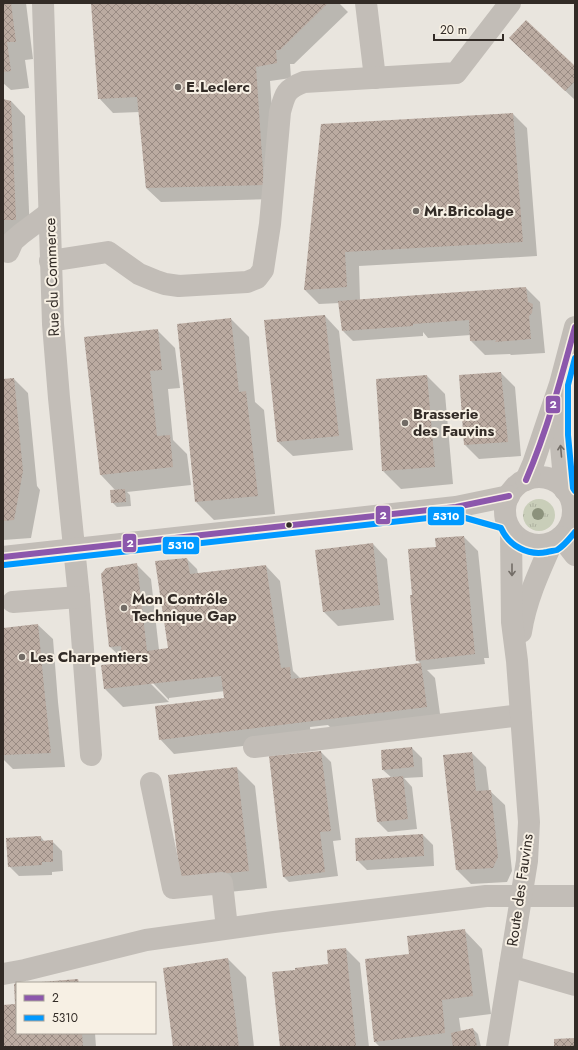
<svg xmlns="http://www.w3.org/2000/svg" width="578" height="1050" font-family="Jost,sans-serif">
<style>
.grass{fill:url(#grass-tufts)}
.shadow{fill:#0003}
.building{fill:url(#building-cross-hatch)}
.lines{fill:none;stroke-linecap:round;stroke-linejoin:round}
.minor{stroke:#c2bdb7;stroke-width:22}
.bus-1-casing{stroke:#f7f0e4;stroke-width:9}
.bus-2-casing{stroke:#f7f0e4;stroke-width:9}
.bus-1{stroke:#8c57ac;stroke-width:6}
.bus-2{stroke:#09f;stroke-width:6}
.tree{fill:#8c927c}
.oneway{stroke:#736d67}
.poi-dot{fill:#726c66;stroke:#f7f0e4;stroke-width:1.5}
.bus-dot{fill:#322b26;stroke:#f7f0e4;stroke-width:1.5}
.labels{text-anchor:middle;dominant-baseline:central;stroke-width:4;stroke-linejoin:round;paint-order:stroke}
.poi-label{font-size:15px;font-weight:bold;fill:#322b26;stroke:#f7f0e4;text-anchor:start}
.street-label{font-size:15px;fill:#322b26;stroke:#f7f0e4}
.line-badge{stroke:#f7f0e4;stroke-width:1.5}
.badge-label{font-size:11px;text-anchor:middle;font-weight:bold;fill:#fff}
</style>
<defs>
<pattern id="grass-tufts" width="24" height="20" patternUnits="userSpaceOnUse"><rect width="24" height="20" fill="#c9ceb9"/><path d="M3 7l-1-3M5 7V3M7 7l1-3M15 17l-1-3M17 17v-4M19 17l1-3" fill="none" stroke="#adb19f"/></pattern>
<pattern id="building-cross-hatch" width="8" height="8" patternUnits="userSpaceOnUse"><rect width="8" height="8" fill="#bbaba1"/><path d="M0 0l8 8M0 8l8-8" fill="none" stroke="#998b83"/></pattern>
</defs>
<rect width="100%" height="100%" fill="#e9e5de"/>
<circle class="grass" cx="539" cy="515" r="16"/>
<g class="shadow">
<polygon points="3,3 26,3 33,59 25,60 29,88 11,90 3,83"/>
<polygon points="92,3 339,3 348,12 294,64 290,64 291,78 270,81 278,199 161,202 146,188 140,112 113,113 99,98"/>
<polygon points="520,48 575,68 575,100"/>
<polygon points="3,100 11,101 25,116 30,234 3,235"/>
<polygon points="513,114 527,128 537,256 359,266 360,300 526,288 540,302 545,353 511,355 510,354 485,355 471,341 471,335 428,338 423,332 423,336 353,341 343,331 340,303 319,304 305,290 322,125"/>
<polygon points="325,316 339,331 353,450 293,456 278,442"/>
<polygon points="231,319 249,337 255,402 264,410 275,514 214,520 196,502"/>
<polygon points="157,330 175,348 180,388 168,389 173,440 187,454 191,485 127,492 130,495 131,506 117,507 112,502 116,491 101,475"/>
<polygon points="501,373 515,387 521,456 479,459 465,445"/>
<polygon points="427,376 445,394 453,484 401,489 383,471"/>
<polygon points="14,379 28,393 37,486 40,490 31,538 3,540 3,380"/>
<polygon points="464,537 478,551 489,658 484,658 485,664 427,670 435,678 441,721 337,734 328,725 310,727 311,738 174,754 160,739 226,699 225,691 169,698 169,700 153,683 150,683 169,702 123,707 105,689 103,666 124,664 124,660 110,647 137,565 151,579 159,650 169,649 187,559 197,569 198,574 266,566 280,581 293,671 301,679 421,664 417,660 413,596 437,548"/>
<polygon points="373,544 387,559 394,620 338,626 324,612"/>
<polygon points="38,625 53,639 58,702 65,767 13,769 3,759 3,629"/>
<polygon points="412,748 422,758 423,777 404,778 412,787 417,829 388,832 378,822 373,780 392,778 383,770"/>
<polygon points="321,752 331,762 341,840 333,841 338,876 289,882 284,877"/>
<polygon points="472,753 486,767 489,791 490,791 505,805 512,871 507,882 471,884 457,870"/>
<polygon points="237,768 255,786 267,888 199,895"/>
<polygon points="423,835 433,845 434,866 367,870 357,860"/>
<polygon points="41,837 45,842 52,841 62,851 63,871 52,872 52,875 19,876 9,866"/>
<polygon points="464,930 482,949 491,1014 459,1018 461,1032 473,1029 478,1034 481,1047 380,1047 374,1041 410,955"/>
<polygon points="346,949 360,963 369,1047 281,1047 329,965"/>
<polygon points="228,959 246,977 254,1047 174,1047"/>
<polygon points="17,984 17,1033 95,1033 96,1047 3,1047 3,1006 16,1005"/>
</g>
<g class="building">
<polygon points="3,3 11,3 16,42 7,42 11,71 3,72"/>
<polygon points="91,3 328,3 280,50 276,50 277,63 256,67 264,185 146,188 137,97 98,99"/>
<polygon points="526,20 575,66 575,81 565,91 509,38"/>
<polygon points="3,99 11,101 16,220 3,220"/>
<polygon points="513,113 523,242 345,252 347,287 304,290 321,124"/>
<polygon points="526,287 528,302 533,304 532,313 529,316 531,339 495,342 496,340 470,341 469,320 413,324 413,326 342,331 338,301"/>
<polygon points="325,315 339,436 277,442 264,320"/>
<polygon points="231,318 239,392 246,391 258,496 195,502 177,324"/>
<polygon points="158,329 162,370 150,371 157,436 170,435 173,467 100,475 84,337"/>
<polygon points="501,372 508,442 464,445 459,375"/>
<polygon points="427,375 435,467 382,471 376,379"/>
<polygon points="14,378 23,471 14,520 3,521 3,379"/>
<polygon points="125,489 126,502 111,503 110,490"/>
<polygon points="464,536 475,654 416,661 410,595 412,595 408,549 436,547 435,538"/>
<polygon points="373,543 380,605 323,612 315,550"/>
<polygon points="187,558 190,574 266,565 281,668 290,667 291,679 421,663 427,707 159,740 155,706 224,698 221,676 104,689 101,665 123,663 121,646 109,647 101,574 106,568 137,563 147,651 168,648 155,561"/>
<polygon points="38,624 44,687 51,753 3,755 3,628"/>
<polygon points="412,747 414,767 382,770 381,750"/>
<polygon points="321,751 331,831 320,832 325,872 283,877 269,756"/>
<polygon points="472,752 476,791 491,790 498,857 493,868 456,870 443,755"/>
<polygon points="237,767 249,871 180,878 168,775"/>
<polygon points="403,776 408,819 377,822 372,779"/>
<polygon points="423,834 424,856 356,861 355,838"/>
<polygon points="41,836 41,841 53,840 53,862 42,862 42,865 8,867 6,838"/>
<polygon points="465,929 473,996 442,1000 445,1033 374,1042 365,959 409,954 407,936"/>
<polygon points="346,948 356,1046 348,1047 280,1047 272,972 295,970 295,968 328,964 327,950"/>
<polygon points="228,958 239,1047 173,1047 163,968"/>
<polygon points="78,979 79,983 41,983 41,982"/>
<polygon points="17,983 17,1033 82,1033 83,1047 3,1047 3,1005 15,1004 14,984"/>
<polygon points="473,1028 477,1046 473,1047 453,1047 451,1033"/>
<polygon points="575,1038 575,1047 554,1047 554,1039"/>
</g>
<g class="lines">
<g class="minor">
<polyline points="43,3 53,324 59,398 79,597 91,755"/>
<polyline points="366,3 375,78"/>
<polyline points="8,252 13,241 21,234 49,213"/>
<path d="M50,261l58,-9 31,22 17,7 9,3 14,2 68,-4 10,-4 6,-8 7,-46 10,-112c5,-19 6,-23 24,-30l152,-9 54,-70"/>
<polyline points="560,403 560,435 565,490"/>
<circle cx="539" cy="511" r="34"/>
<polyline points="526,480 533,464 560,384 575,327"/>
<polyline points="561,537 575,555"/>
<polyline points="3,557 456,507 509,496"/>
<polyline points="13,602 79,597"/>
<path d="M521,632c5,-32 18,-60 31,-89"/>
<polyline points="254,747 521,715"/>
<polyline points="151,783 173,888 222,883 227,928"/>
<polyline points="510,966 575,985"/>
<polyline points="3,974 25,970 146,940 274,922 486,896 575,896"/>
<polyline points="497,1047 510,966 527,861 529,822 517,661 512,622 511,531"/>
</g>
<defs>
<g id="bus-1">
<path d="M526,480c21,-49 35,-101 49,-153"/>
<polyline points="3,557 456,507 509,496"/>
</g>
<g id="bus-2">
<polyline points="575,358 568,385 568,435 573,488 575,491"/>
<path d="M4,565l451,-50 46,13c8,18 27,28 46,24 4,-1 7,-1 10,-2 8,-5 12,-11 18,-18"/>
</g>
</defs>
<use href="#bus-1" class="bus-1-casing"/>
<use href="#bus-2" class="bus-2-casing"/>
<use href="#bus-1" class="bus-1"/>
<use href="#bus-2" class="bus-2"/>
</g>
<circle class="tree" cx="538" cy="514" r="6"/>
<defs><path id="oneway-shaft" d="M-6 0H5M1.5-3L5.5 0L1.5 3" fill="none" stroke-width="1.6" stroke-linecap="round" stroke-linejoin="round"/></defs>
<g class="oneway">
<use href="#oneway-shaft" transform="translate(561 451) rotate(-95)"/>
<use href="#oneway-shaft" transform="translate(512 570) rotate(90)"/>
</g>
<g class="poi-dot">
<circle cx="178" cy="87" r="4"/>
<circle cx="416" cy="211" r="4"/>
<circle cx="405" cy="423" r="4"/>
<circle cx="124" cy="608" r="4"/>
<circle cx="22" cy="657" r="4"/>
</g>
<circle class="bus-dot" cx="289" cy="525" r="3.5"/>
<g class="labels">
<g class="poi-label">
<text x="186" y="87">E.Leclerc</text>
<text x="424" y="211">Mr.Bricolage</text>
<text x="413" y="414">Brasserie<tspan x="413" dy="17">des Fauvins</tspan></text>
<text x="132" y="599">Mon Contrôle<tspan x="132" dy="17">Technique Gap</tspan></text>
<text x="30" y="657">Les Charpentiers</text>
</g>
<g class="street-label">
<text transform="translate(52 277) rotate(-92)">Rue du Commerce</text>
<text transform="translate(520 890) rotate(-82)">Route des Fauvins</text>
</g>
</g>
<g class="line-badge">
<rect x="545" y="395" width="16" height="19" rx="4" fill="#8c57ac"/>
<rect x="375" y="505" width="16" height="20" rx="4" fill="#8c57ac"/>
<rect x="427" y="506" width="38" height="20" rx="4" fill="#09f"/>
<rect x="122" y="533" width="15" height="20" rx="4" fill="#8c57ac"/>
<rect x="162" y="536" width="38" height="19" rx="4" fill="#09f"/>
</g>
<g class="badge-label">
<text x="553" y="408">2</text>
<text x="383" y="519">2</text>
<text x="446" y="520">5310</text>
<text x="130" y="547">2</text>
<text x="181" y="549">5310</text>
</g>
<rect width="578" height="1050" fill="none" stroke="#322b26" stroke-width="8"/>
<rect x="16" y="982" width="140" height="52" fill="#f7f0e4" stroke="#a8a198"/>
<rect x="24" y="995" width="20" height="6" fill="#8c57ac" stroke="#a8a198"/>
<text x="52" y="1002" font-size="12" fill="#322b26">2</text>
<rect x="24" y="1015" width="20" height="6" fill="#0099ff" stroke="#a8a198"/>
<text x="52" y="1022" font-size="12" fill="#322b26">5310</text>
<path d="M434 34v6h69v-6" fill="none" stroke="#322b26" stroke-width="2"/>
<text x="440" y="34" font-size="12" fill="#322b26" stroke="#f7f0e4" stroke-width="3" paint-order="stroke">20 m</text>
</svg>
